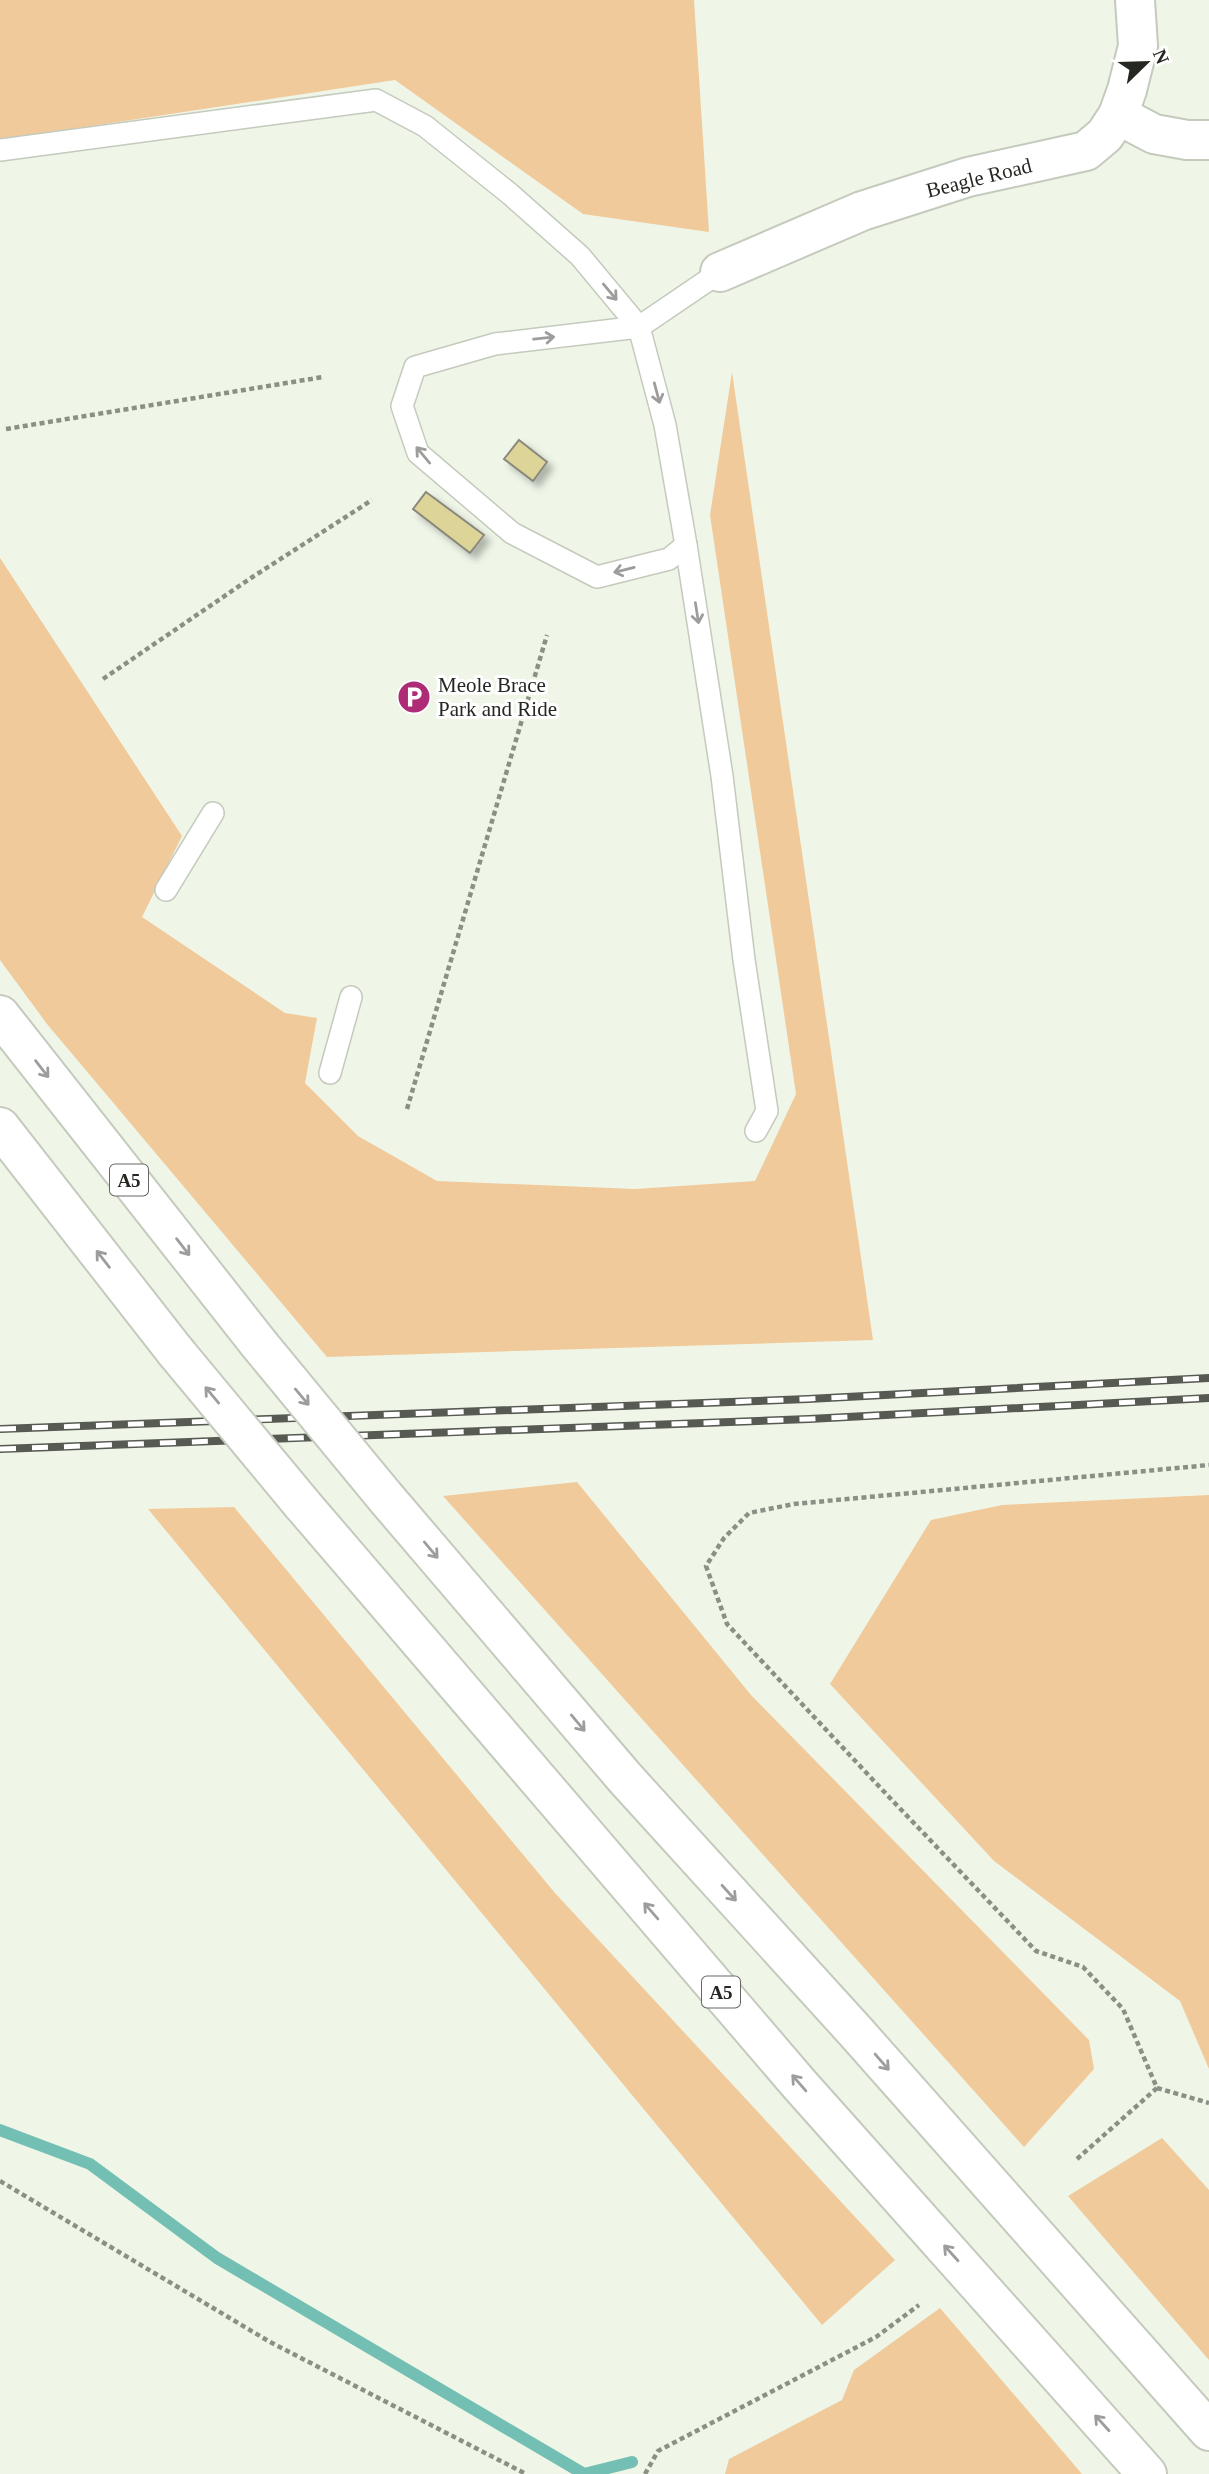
<svg xmlns="http://www.w3.org/2000/svg" width="1209" height="2474" font-family="'Times New Roman',serif">
<style>
.green{fill:#f0ca9b}
.lines{fill:none;stroke-linecap:round;stroke-linejoin:round}
.stream{stroke:#73bfb3;stroke-width:12}
.building{fill:#ddd498;stroke:#8a887b;stroke-width:2;filter:url(#shadow)}
.service-casing{stroke:#c4cabd;stroke-width:24}
.minor-casing{stroke:#c4cabd;stroke-width:42}
.trunk-casing{stroke:#c4cabd;stroke-width:42}
.path{stroke:#8b9086;stroke-width:4.5;stroke-dasharray:5 3.5;stroke-linecap:butt}
.service{stroke:#fff;stroke-width:21}
.minor{stroke:#fff;stroke-width:38}
.trunk{stroke:#fff;stroke-width:38}
.rail-casing{stroke:#575a53;stroke-width:8}
.rail{stroke:#fff;stroke-width:5;stroke-dasharray:16;stroke-linecap:butt}
.trunk-bridge-casing{stroke:#c4cabd;stroke-width:42;stroke-linecap:butt}
.trunk-bridge{stroke:#fff;stroke-width:38}
.oneway{stroke:#9d9e9c}
.labels{text-anchor:middle;dominant-baseline:central;stroke-width:6;stroke-linejoin:round;paint-order:stroke}
.shield{fill:#fff;stroke:#666864;stroke-width:2}
.shield-label{font-size:19px;font-weight:bold;fill:#252722}
.street-label{font-size:21px;fill:#252722;stroke:#fff}
.poi-label{font-size:21px;fill:#252722;stroke:#fff;text-anchor:start}
</style>
<defs>
<filter id="shadow"><feDropShadow dx="6" dy="6" stdDeviation="3.5" flood-color="#0004"/></filter>
</defs>
<rect width="100%" height="100%" fill="#eff6e8"/>
<g class="green">
<polygon points="0,0 694,0 709,232 583,214 395,80 0,140"/>
<polygon points="732,372 873,1340 327,1357 47,1024 0,960 0,558 182,836 142,917 285,1013 317,1018 305,1083 358,1136 437,1181 635,1189 755,1181 796,1094 710,515"/>
<polygon points="577,1482 751,1695 1089,2040 1094,2069 1024,2147 443,1496"/>
<polygon points="1209,1495 1209,2069 1180,2001 994,1861 830,1684 931,1520 1002,1505"/>
<polygon points="234,1507 555,1893 895,2260 822,2325 148,1509"/>
<polygon points="1162,2138 1209,2190 1209,2360 1068,2196"/>
<polygon points="940,2308 1082,2474 725,2474 729,2459 842,2400 854,2370"/>
</g>
<g class="lines">
<g class="stream">
<polyline points="0,2130 90,2164 217,2258 584,2474"/>
<polyline points="584,2474 632,2462"/>
</g>
</g>
<g class="building">
<polygon points="519,440 547,462 533,481 504,459"/>
<polygon points="426,492 484,535 470,553 413,509"/>
</g>
<g class="lines">
<defs>
<g id="service">
<polyline points="0,150 376,100 425,126 510,194 580,256 639,327 665,425 686,545 722,776 744,960 767,1111 756,1131"/>
<polyline points="686,545 669,559 597,577 512,533 418,453 402,406 415,367 495,344 639,327 720,272"/>
<polyline points="166,890 213,813"/>
<polyline points="330,1073 351,997"/>
</g>
<g id="minor">
<polyline points="1118,115 1154,134 1187,140 1209,140"/>
<polyline points="720,272 862,211 968,177 1086,151 1105,135 1118,115 1127,90 1138,46 1135,0"/>
</g>
<g id="trunk">
<polyline points="0,1015 259,1344"/>
<polyline points="0,1127 175,1351"/>
<polyline points="386,1498 625,1778 855,2031 1209,2431"/>
<polyline points="302,1504 800,2085 1147,2474"/>
</g>
</defs>
<use href="#service" class="service-casing"/>
<use href="#minor" class="minor-casing"/>
<use href="#trunk" class="trunk-casing"/>
<g class="path">
<polyline points="6,429 323,377"/>
<polyline points="103,679 251,578 372,500"/>
<polyline points="407,1109 547,635"/>
<polyline points="1157,2088 1209,2103"/>
<polyline points="1077,2159 1157,2088 1123,2009 1083,1967 1036,1951 890,1798 727,1624 706,1566 724,1538 749,1513 794,1504 1209,1465"/>
<polyline points="0,2181 270,2342 526,2474"/>
<polyline points="645,2474 658,2451 876,2337 919,2305"/>
</g>
<use href="#service" class="service"/>
<use href="#minor" class="minor"/>
<use href="#trunk" class="trunk"/>
<defs>
<g id="rail">
<polyline points="0,1429 808,1399 1209,1378"/>
<polyline points="0,1449 809,1419 1209,1398"/>
</g>
</defs>
<use href="#rail" class="rail-casing"/>
<use href="#rail" class="rail"/>
<defs>
<g id="trunk-bridge">
<polyline points="259,1344 386,1498"/>
<polyline points="175,1351 302,1504"/>
</g>
</defs>
<use href="#trunk-bridge" class="trunk-bridge-casing"/>
<use href="#trunk-bridge" class="trunk-bridge"/>
</g>
<defs><path id="oneway-shaft" d="M-6 0H5M1.5-3L5.5 0L1.5 3" fill="none" stroke-width="1.6" stroke-linecap="round" stroke-linejoin="round" transform="scale(1.75)"/></defs>
<g class="oneway">
<use href="#oneway-shaft" transform="translate(610 292) rotate(50)"/>
<use href="#oneway-shaft" transform="translate(544 338) rotate(-6)"/>
<use href="#oneway-shaft" transform="translate(657 393) rotate(75)"/>
<use href="#oneway-shaft" transform="translate(423 455) rotate(-130)"/>
<use href="#oneway-shaft" transform="translate(624 570) rotate(166)"/>
<use href="#oneway-shaft" transform="translate(697 613) rotate(81)"/>
<use href="#oneway-shaft" transform="translate(42 1069) rotate(52)"/>
<use href="#oneway-shaft" transform="translate(183 1247) rotate(52)"/>
<use href="#oneway-shaft" transform="translate(103 1259) rotate(-128)"/>
<use href="#oneway-shaft" transform="translate(212 1395) rotate(-130)"/>
<use href="#oneway-shaft" transform="translate(302 1397) rotate(50)"/>
<use href="#oneway-shaft" transform="translate(431 1550) rotate(50)"/>
<use href="#oneway-shaft" transform="translate(578 1723) rotate(50)"/>
<use href="#oneway-shaft" transform="translate(729 1893) rotate(48)"/>
<use href="#oneway-shaft" transform="translate(651 1911) rotate(-131)"/>
<use href="#oneway-shaft" transform="translate(882 2062) rotate(49)"/>
<use href="#oneway-shaft" transform="translate(799 2083) rotate(-131)"/>
<use href="#oneway-shaft" transform="translate(951 2253) rotate(-132)"/>
<use href="#oneway-shaft" transform="translate(1102 2423) rotate(-132)"/>
</g>
<defs>
<symbol id="parking-disc" viewBox="-11 -11 22 22"><circle r="9.5" fill="#ae2b75" stroke="#fff"/><path d="M-3.5-5.5H1a3.5 3.5 0 0 1 0 7H-1V5.5H-3.5ZM-1-3.4V-.6H.8a1.4 1.4 0 0 0 0-2.8Z" fill="#fff"/></symbol>
</defs>
<g fill-rule="evenodd">
<use href="#parking-disc" x="395" y="678" width="38" height="38"/>
</g>
<g class="labels">
<g class="shield">
<rect x="110" y="1164.5" width="38" height="31" rx="5"/>
<rect x="702" y="1976.5" width="38" height="31" rx="5"/>
</g>
<g class="shield-label">
<text x="129" y="1180">A5</text>
<text x="721" y="1992">A5</text>
</g>
<g class="street-label">
<text transform="translate(979 178) rotate(-14)">Beagle Road</text>
</g>
<g class="poi-label">
<text x="438" y="685">Meole Brace<tspan x="438" dy="24">Park and Ride</tspan></text>
</g>
</g>
<g transform="translate(1146 63) rotate(67)" stroke="#ffffff" stroke-width="5" paint-order="stroke">
<path d="M0-5L12 26L0 18L-12 26Z" fill="#252722"/>
<text y="-10" font-size="19" font-weight="bold" text-anchor="middle" fill="#252722">N</text>
</g>
</svg>
